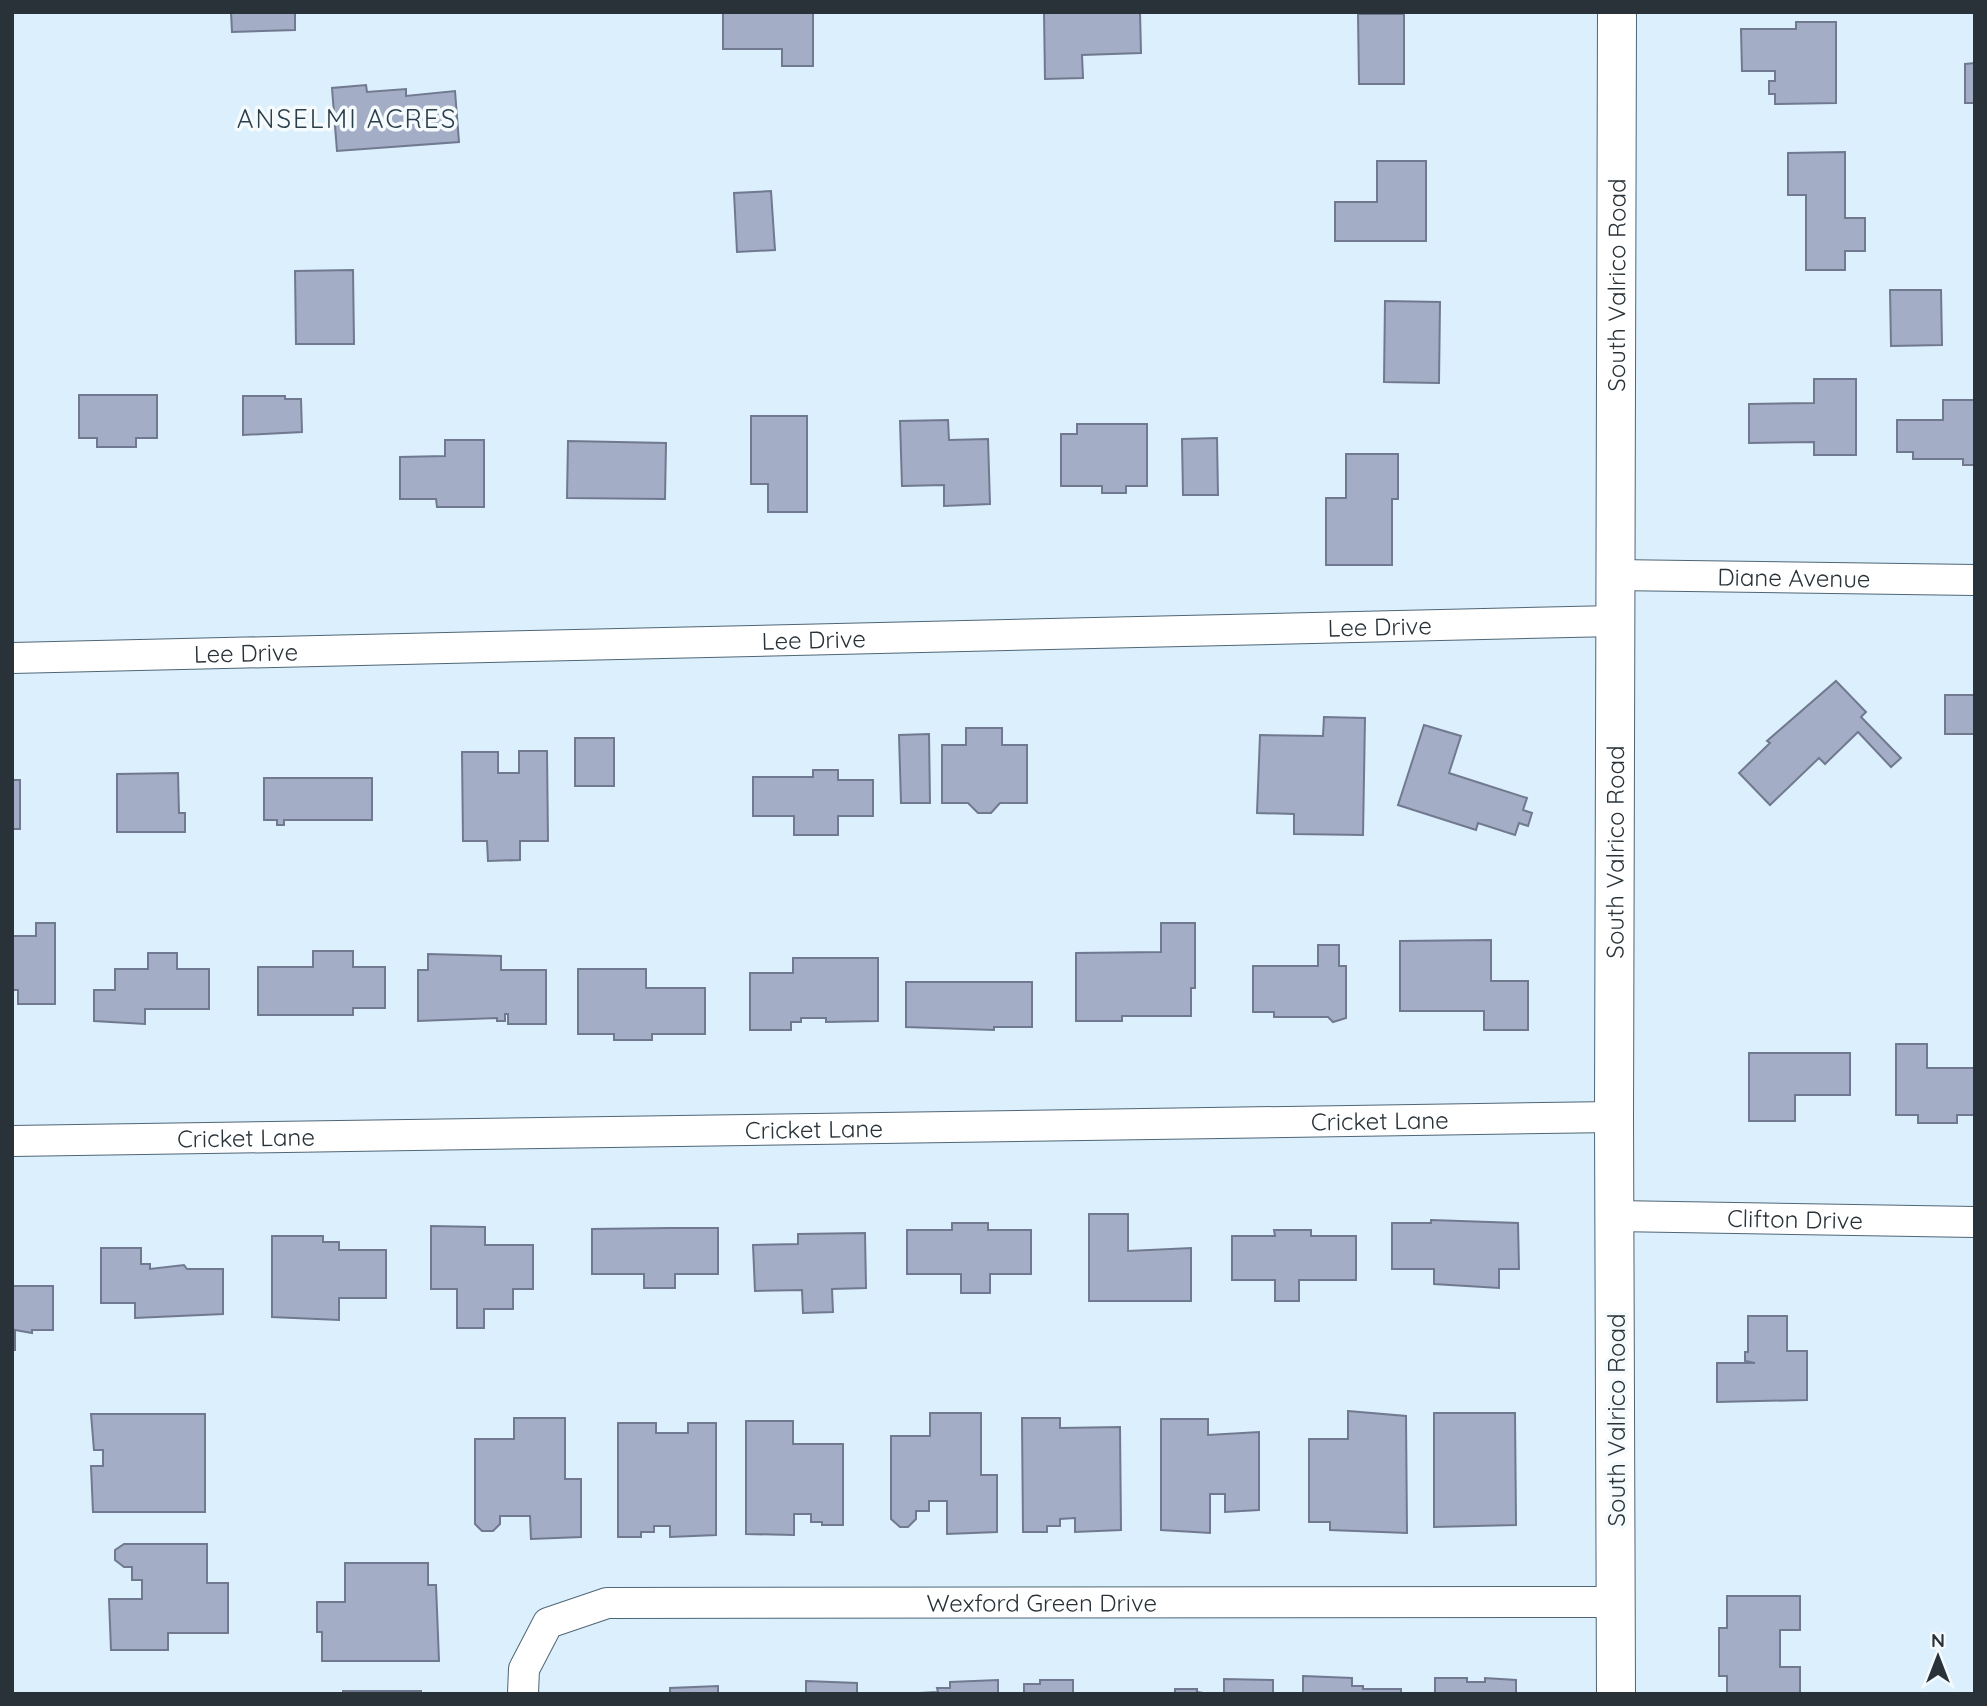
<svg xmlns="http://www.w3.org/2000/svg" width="1987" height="1706" font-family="Quicksand,sans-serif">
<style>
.building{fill:#a3adc5;stroke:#70798f;stroke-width:2}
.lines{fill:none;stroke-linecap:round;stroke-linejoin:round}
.street-casing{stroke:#506675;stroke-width:32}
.secondary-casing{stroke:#506675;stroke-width:40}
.street{stroke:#fff;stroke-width:30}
.secondary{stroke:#fff;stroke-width:38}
.labels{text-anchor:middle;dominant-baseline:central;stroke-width:7;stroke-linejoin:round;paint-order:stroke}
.street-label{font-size:24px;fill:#283238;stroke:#f5fafd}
.neighbourhood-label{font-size:26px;letter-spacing:2px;fill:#2a3e4c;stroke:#f5fafd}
</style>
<rect width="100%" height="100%" fill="#dbeffd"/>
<g class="building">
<polygon points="231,12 295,12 295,30 232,32"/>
<polygon points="723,12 813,12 813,66 782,66 782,49 723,49"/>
<polygon points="1044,12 1140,12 1141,53 1082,55 1083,78 1045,79"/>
<polygon points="1358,14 1404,14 1404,84 1359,84"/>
<polygon points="1796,22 1836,22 1836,103 1775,104 1775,94 1769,94 1769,81 1775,81 1775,71 1742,71 1741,29 1796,29"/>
<polygon points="1975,63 1975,103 1965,103 1965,64"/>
<polygon points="366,85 367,92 406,89 406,96 455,91 459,142 337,151 332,88"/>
<polygon points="1845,152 1845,218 1865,218 1865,251 1845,251 1845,270 1806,270 1806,195 1788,195 1788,153"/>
<polygon points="1377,161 1426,161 1426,241 1335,241 1335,202 1377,202"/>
<polygon points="771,191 775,250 737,252 734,193"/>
<polygon points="353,270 354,344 296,344 295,271"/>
<polygon points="1890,290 1941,290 1942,345 1891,346"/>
<polygon points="1385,301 1440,302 1439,383 1384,382"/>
<polygon points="1814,379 1856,379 1856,455 1814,455 1814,442 1749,443 1749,404 1814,403"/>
<polygon points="79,395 157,395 157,438 136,438 136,447 97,447 97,438 79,438"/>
<polygon points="243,396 285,396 285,399 301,399 302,432 243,435"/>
<polygon points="1943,400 1975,400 1975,465 1963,465 1963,459 1913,459 1913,452 1897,452 1897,420 1943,420"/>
<polygon points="751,416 807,416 807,512 768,512 768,484 751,484"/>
<polygon points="948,420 949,440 988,439 990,504 944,506 944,485 902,486 900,421"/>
<polygon points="1077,424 1147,424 1147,486 1126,486 1126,493 1102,493 1102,486 1061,486 1061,434 1077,434"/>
<polygon points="1217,438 1218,495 1183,495 1182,439"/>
<polygon points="445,440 484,440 484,507 437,507 436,499 400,499 400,457 445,456"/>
<polygon points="568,441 666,443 665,499 567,498"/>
<polygon points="1346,454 1398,454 1398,499 1392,499 1392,565 1326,565 1326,498 1346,498"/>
<polygon points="1836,681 1866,712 1861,717 1901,758 1891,767 1858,732 1825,764 1819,758 1770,805 1739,773 1770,743 1767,741"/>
<rect x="1945" y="695" width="30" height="39"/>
<polygon points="1324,717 1365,718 1363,835 1294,834 1294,814 1257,813 1260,735 1323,736"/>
<polygon points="1424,725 1461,736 1449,773 1527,798 1523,810 1532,813 1528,826 1519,823 1515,835 1478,823 1476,830 1398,805"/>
<polygon points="966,728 1002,728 1002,745 1027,745 1027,803 1000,803 991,813 978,813 968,803 942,803 942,745 966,745"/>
<polygon points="929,734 930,803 901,803 899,735"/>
<rect x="575" y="738" width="39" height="48"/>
<polygon points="519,751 547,751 548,841 520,841 520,860 488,861 487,841 463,841 462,752 498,752 498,773 519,773"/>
<polygon points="813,770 838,770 838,780 873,780 873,816 838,816 838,835 794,835 794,816 753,816 753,777 813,777"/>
<polygon points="178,773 179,813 185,813 185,832 117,832 117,774"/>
<polygon points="264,778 372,778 372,820 284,820 284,825 277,825 277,820 264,820"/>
<rect x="12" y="780" width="8" height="49"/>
<polygon points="36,923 55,923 55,1004 18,1004 18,990 12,990 12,936 36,936"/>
<polygon points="1161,923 1195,923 1195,988 1191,988 1191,1016 1122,1016 1122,1021 1076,1021 1076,953 1161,952"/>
<polygon points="1491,940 1491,981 1528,981 1528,1030 1484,1030 1484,1011 1400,1011 1400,941"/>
<polygon points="1318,945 1339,945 1339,966 1346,966 1346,1018 1333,1022 1328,1017 1274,1017 1274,1012 1253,1012 1253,966 1318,966"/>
<polygon points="313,951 353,951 353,967 385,967 385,1008 353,1008 353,1015 258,1015 258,967 313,967"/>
<polygon points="148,953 177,953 177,969 209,969 209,1009 145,1009 145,1024 94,1021 94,990 115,990 115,969 148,969"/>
<polygon points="428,954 501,956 501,970 546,970 546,1024 508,1024 508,1014 505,1014 505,1021 497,1021 497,1018 418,1021 418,970 428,970"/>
<polygon points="793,958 878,958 878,1021 826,1022 826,1018 801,1018 801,1022 791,1022 791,1030 750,1030 750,973 793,973"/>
<polygon points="578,969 646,969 646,988 705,988 705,1034 652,1034 652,1040 614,1040 614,1034 578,1034"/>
<polygon points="906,982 1032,982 1032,1027 994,1027 994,1030 906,1027"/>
<polygon points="1896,1044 1927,1044 1927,1068 1975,1068 1975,1115 1957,1115 1957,1123 1918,1123 1918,1115 1896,1115"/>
<polygon points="1749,1053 1850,1053 1850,1095 1795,1095 1795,1121 1749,1121"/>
<polygon points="1089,1214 1128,1214 1128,1251 1191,1248 1191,1301 1089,1301"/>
<polygon points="1431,1220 1518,1223 1519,1269 1499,1269 1499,1288 1434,1284 1434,1269 1392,1269 1392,1223 1431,1223"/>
<polygon points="952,1223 988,1223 988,1230 1031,1230 1031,1274 990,1274 990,1293 961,1293 961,1274 907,1274 907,1230 952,1230"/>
<polygon points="431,1226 485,1227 485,1245 533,1245 533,1289 513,1289 513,1309 484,1309 484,1328 457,1328 457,1289 431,1289"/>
<polygon points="669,1228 718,1228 718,1274 675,1274 675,1288 644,1288 644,1274 592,1274 592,1229"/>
<polygon points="1274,1230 1311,1230 1311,1236 1356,1236 1356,1280 1299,1280 1299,1301 1275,1301 1275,1280 1232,1280 1232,1236 1275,1236"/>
<polygon points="865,1233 866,1288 832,1289 833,1312 803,1313 802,1290 755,1291 753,1245 798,1244 798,1234"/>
<polygon points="272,1236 323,1236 323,1242 339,1242 339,1250 386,1250 386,1298 339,1298 339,1320 272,1317"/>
<polygon points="101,1248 141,1248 141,1264 150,1264 150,1269 184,1265 187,1269 223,1269 223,1314 135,1318 135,1303 101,1303"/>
<polygon points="12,1286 53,1286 53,1330 32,1330 32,1333 15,1330 15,1350 12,1350"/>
<polygon points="1748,1316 1787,1316 1787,1351 1807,1351 1807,1400 1717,1402 1717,1363 1755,1363 1745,1361 1745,1352 1748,1352"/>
<polygon points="1348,1411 1406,1416 1407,1533 1330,1530 1330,1522 1309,1522 1309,1439 1348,1439"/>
<polygon points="930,1413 981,1413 981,1475 997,1475 997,1532 947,1534 947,1501 929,1501 929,1511 916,1511 916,1519 908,1527 900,1527 891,1519 891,1436 930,1436"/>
<polygon points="1434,1413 1515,1413 1516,1525 1434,1527"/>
<polygon points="91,1414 205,1414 205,1512 93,1512 91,1466 103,1466 103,1450 94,1450"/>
<polygon points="514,1418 565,1418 565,1479 581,1479 581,1537 531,1539 530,1516 500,1516 500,1524 493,1531 482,1531 475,1524 475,1439 514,1439"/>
<polygon points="1022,1418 1060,1418 1060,1428 1120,1427 1121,1530 1075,1532 1075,1518 1060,1519 1060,1526 1047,1526 1047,1532 1023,1532"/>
<polygon points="1161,1419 1208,1419 1208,1435 1259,1432 1259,1510 1225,1512 1225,1494 1210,1494 1210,1533 1161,1530"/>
<polygon points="746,1421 793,1421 793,1444 843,1444 843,1525 822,1525 822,1522 811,1522 811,1514 794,1514 794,1535 746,1534"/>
<polygon points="618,1423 656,1423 656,1433 688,1433 688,1423 716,1423 716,1535 670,1537 670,1526 654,1526 654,1532 641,1532 641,1537 618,1537"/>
<polygon points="124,1544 207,1544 207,1583 228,1583 228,1633 168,1633 168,1650 111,1650 109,1599 142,1599 142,1580 132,1580 132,1567 124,1567 115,1560 115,1550"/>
<polygon points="345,1563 428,1563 428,1585 436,1585 439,1661 322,1661 322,1632 317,1632 317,1602 345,1602"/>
<polygon points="1727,1596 1800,1596 1800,1630 1780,1630 1780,1667 1800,1667 1800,1694 1727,1694 1727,1676 1719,1676 1719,1628 1727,1628"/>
<polygon points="1303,1676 1352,1678 1352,1686 1363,1686 1363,1689 1401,1689 1401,1694 1303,1694"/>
<polygon points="1435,1678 1467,1678 1467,1682 1485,1682 1485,1678 1516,1680 1516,1694 1435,1694"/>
<polygon points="1224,1679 1273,1680 1273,1694 1224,1694"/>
<polygon points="998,1680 998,1694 900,1694 938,1692 937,1688 950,1688 950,1682"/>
<polygon points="1040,1680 1073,1680 1073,1694 1024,1694 1024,1684 1040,1684"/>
<polygon points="806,1681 857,1683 857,1694 806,1694"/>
<polygon points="718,1686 718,1694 670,1694 670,1688"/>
<polygon points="1175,1689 1197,1689 1197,1692 1210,1694 1175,1694"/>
<rect x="343" y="1691" width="78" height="3"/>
</g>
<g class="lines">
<defs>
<g id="street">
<path id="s1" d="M1614,575l361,5"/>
<path id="s2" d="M12,658l1603,-37"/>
<path id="s3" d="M12,1141l1602,-24"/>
<path id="s4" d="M1615,1216l360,6"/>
<path id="s5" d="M523,1694l1,-25 24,-46 59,-20 1009,-1"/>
</g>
<g id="secondary">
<path id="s6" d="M1616,1694l-2,-577 3,-1105"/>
</g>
</defs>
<use href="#street" class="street-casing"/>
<use href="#secondary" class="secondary-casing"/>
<use href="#street" class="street"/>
<use href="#secondary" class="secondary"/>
</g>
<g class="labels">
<g class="street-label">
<text stroke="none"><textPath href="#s6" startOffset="1409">South Valrico Road</textPath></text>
<text stroke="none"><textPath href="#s1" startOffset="180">Diane Avenue</textPath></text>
<text stroke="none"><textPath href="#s2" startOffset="1368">Lee Drive</textPath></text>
<text stroke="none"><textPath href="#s2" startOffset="802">Lee Drive</textPath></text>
<text stroke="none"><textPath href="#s2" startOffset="234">Lee Drive</textPath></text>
<text stroke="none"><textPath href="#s6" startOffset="842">South Valrico Road</textPath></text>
<text stroke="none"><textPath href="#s3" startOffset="1368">Cricket Lane</textPath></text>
<text stroke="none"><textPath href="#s3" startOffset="802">Cricket Lane</textPath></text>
<text stroke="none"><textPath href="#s3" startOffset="234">Cricket Lane</textPath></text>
<text stroke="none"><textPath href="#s4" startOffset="180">Clifton Drive</textPath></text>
<text transform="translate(1616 1420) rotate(-90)">South Valrico Road</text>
<text stroke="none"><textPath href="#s5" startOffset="574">Wexford Green Drive</textPath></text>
</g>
<g class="neighbourhood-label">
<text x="347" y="118">ANSELMI ACRES</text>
</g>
</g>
<rect width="1987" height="1706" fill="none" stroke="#283238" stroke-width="28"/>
<g transform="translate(1938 1657)" stroke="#f5fafd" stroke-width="5" paint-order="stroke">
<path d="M0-5L12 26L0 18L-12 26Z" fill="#283238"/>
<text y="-10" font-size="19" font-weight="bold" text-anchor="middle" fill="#283238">N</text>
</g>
</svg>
